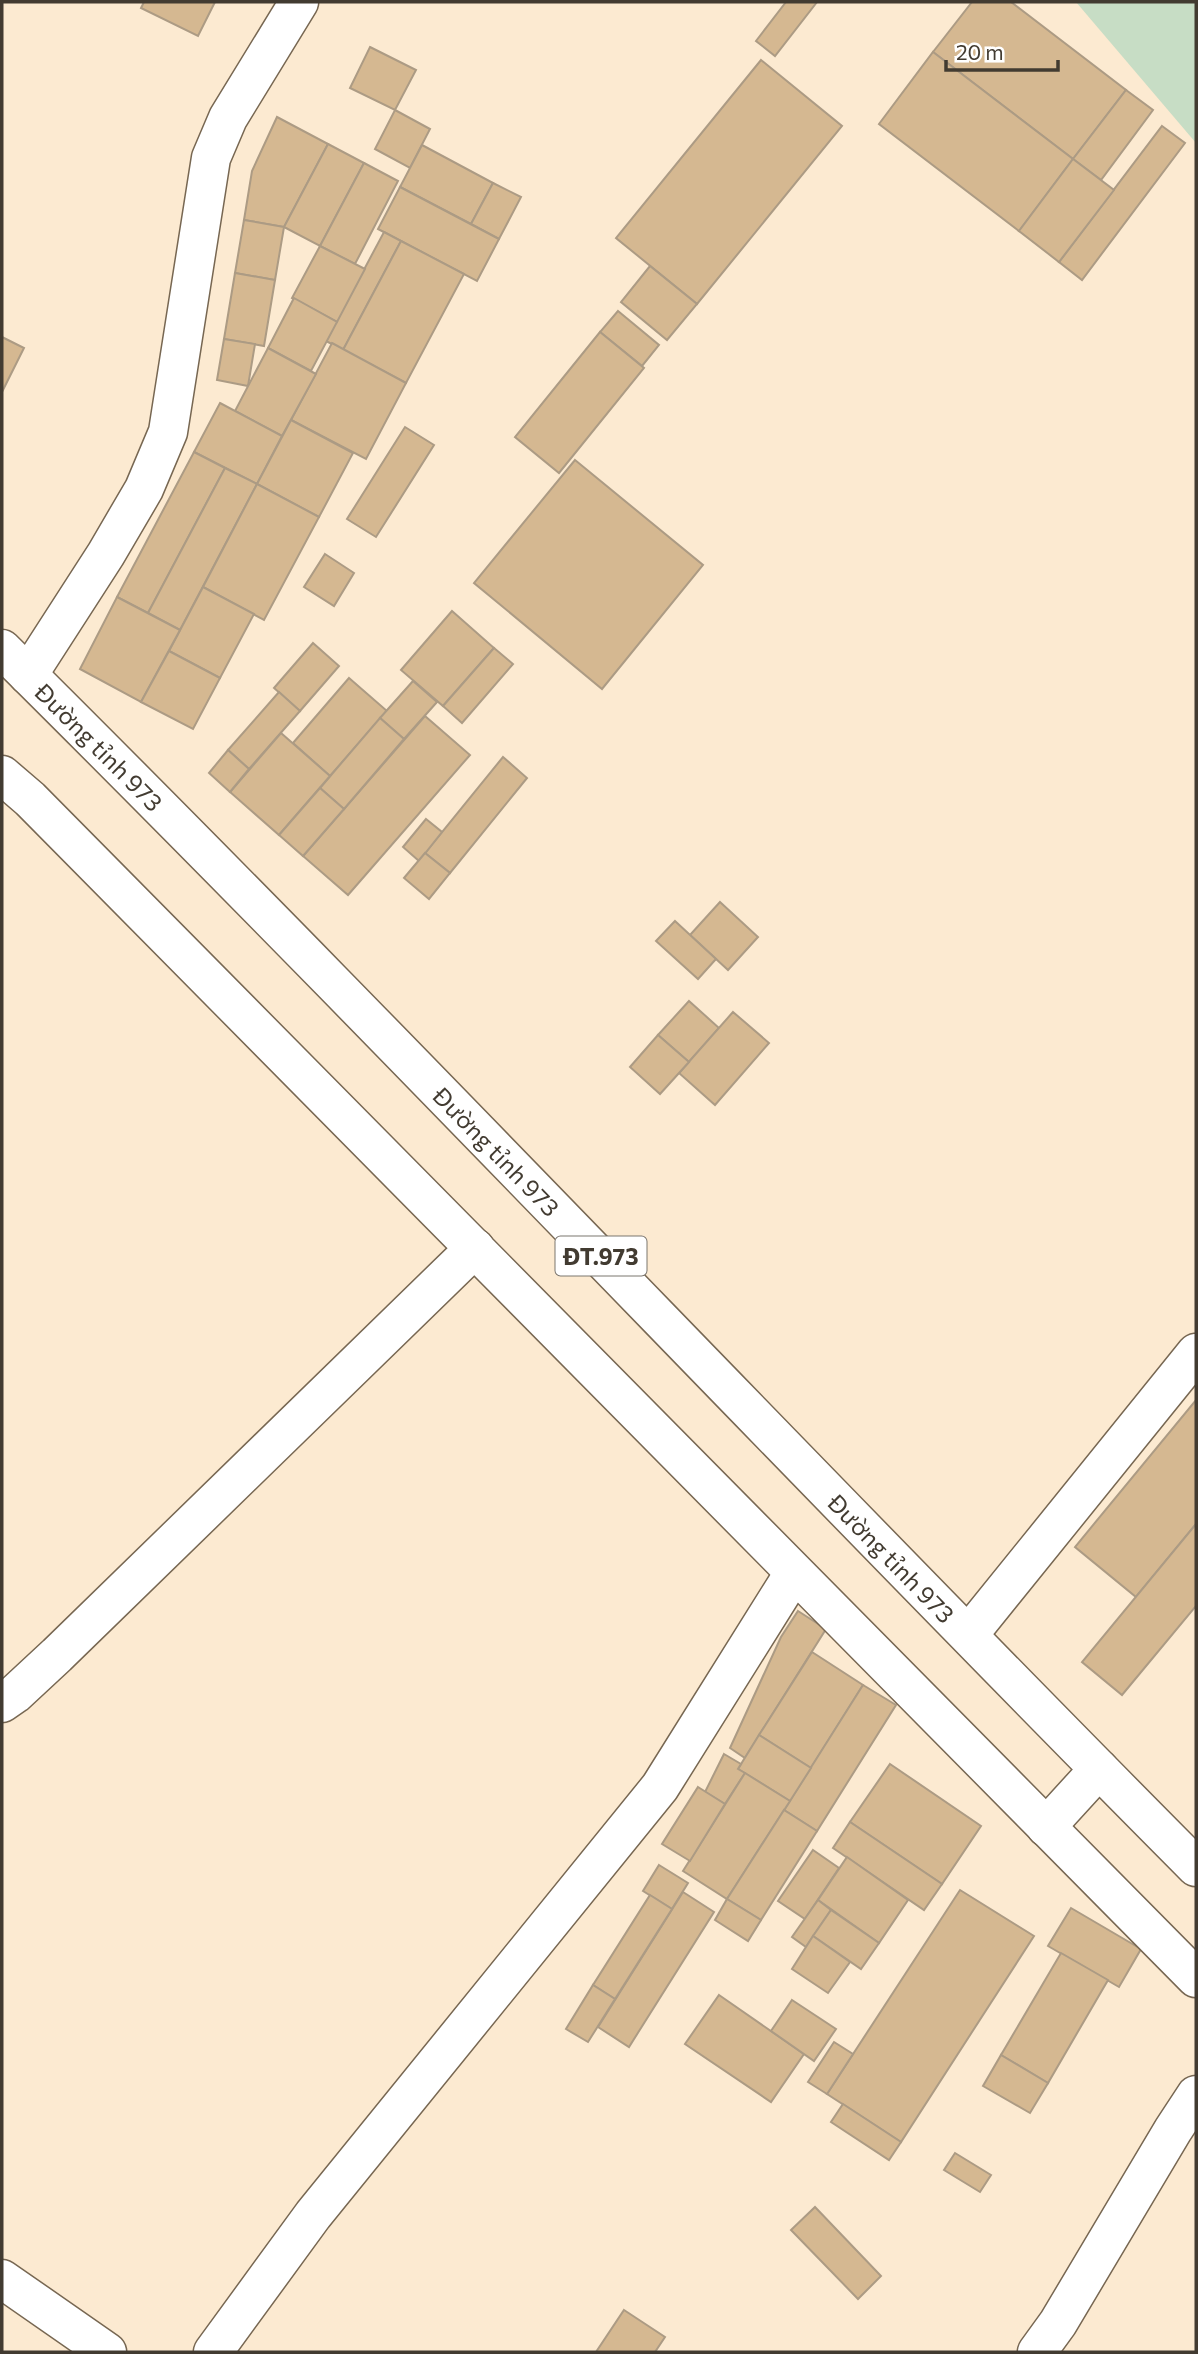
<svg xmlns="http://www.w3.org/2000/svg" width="1198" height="2354" font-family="Commissioner,sans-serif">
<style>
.green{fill:#c7ddc5}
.building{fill:#d5b891;stroke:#ac9b84;stroke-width:2}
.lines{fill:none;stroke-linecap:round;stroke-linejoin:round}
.minor-casing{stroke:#776752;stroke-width:41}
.major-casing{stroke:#776752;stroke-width:41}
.minor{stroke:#fff;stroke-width:38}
.major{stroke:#fff;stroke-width:38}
.labels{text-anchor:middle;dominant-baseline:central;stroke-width:5;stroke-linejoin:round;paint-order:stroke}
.shield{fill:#fff;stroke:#7b766f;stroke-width:2}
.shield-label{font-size:23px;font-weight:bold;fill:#423b31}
.street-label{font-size:24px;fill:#423b31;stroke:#fff}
</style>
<rect width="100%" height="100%" fill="#fcead1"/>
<polygon class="green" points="1076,2 1196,2 1196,143"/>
<g class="building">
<polygon points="144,2 215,2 198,36 141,8"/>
<polygon points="786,2 817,2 775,56 756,41"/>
<polygon points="972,2 1011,2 1126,90 1073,159 933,52"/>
<polygon points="370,47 416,70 395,110 350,88"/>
<polygon points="933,52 1073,159 1019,231 879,124"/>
<polygon points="761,60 842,126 697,304 616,238"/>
<polygon points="1126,90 1153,110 1101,180 1073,159"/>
<polygon points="395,110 430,129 410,168 375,149"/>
<polygon points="277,117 328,144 284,227 244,220 252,171"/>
<polygon points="1162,126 1185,143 1082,280 1059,262"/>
<polygon points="328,144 364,163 320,246 284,227"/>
<polygon points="422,145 493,183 471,224 400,187"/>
<polygon points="1073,159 1114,190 1059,262 1019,231"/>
<polygon points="364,163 398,181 355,264 320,246"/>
<polygon points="493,183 521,197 499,239 471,224"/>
<polygon points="400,187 499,239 477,281 378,229"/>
<polygon points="244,220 284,227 275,280 235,273"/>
<polygon points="384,232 401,241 343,350 326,341"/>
<polygon points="401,241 464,274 406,383 343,350"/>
<polygon points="320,246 365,269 337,322 292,298"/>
<polygon points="650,266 697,304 667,340 621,302"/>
<polygon points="235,273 275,280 264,346 224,339"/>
<polygon points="294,298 337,322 311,371 268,348"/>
<polygon points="618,311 659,345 642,366 600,332"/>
<polygon points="600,332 644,368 559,473 515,437"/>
<polygon points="2,337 24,348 2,392"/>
<polygon points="224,339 255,344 248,386 217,380"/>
<polygon points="332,343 406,383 366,459 291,420"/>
<polygon points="268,348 316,374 282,436 235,411"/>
<polygon points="220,403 282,436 257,484 194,452"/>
<polygon points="291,420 353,453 319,517 257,484"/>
<polygon points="405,427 434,445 376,537 347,519"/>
<polygon points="194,452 225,468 148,613 117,597"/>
<polygon points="575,460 703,565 602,689 474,583"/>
<polygon points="225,468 257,484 180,630 148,613"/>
<polygon points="257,484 319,517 264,620 203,587"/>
<polygon points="325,554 354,573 334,606 304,587"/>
<polygon points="203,587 254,614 220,678 169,651"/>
<polygon points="117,597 180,630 141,702 80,669"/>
<polygon points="452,611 494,648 443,706 401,670"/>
<polygon points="313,643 339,666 300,711 274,688"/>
<polygon points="494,648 513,664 462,723 443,706"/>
<polygon points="169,651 220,678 193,729 141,702"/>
<polygon points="349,678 387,711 330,776 293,743"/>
<polygon points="413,681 437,702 404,739 380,718"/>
<polygon points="279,692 300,711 249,769 228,750"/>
<polygon points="425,716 470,755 348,895 303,856"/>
<polygon points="380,718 404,739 344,809 320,788"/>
<polygon points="281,733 330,776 279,835 230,792"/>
<polygon points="228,750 249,769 230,792 209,773"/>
<polygon points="503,757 527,778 450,873 425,853"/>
<polygon points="320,788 344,809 303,856 279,835"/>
<polygon points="426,819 442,832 419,861 403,847"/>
<polygon points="425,853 450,873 429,899 404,878"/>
<polygon points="720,902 758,937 728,970 690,935"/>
<polygon points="675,921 716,959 698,979 656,941"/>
<polygon points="689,1001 719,1028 689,1062 658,1035"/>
<polygon points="733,1012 769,1043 715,1105 679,1073"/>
<polygon points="658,1035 689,1062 660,1094 630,1067"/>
<polygon points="1196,1400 1196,1524 1136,1597 1075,1547"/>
<polygon points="1196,1524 1196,1606 1122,1695 1082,1662"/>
<polygon points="798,1611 826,1629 745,1758 730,1748 781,1637"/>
<polygon points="812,1652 863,1685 811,1768 759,1735"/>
<polygon points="863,1685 896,1705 817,1831 784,1810"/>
<polygon points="759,1735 811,1768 790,1801 738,1769"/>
<polygon points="724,1754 741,1764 738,1769 745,1773 725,1804 705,1792"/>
<polygon points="890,1764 981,1826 942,1884 850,1822"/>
<polygon points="745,1773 790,1801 727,1899 683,1871"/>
<polygon points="698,1787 725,1804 690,1861 662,1844"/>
<polygon points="784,1810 817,1831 761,1920 727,1899"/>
<polygon points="850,1822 942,1884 924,1910 833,1848"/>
<polygon points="813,1850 839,1868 805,1919 778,1901"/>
<polygon points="847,1857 908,1900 879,1943 818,1900"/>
<polygon points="659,1865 688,1883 672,1909 643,1891"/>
<polygon points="960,1890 1034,1936 901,2142 827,2094"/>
<polygon points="683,1892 714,1912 629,2047 598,2027"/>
<polygon points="650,1895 672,1909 615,1999 593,1985"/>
<polygon points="727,1899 761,1920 748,1941 715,1920"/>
<polygon points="818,1900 831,1910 806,1947 792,1937"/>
<polygon points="1071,1908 1141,1949 1119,1987 1048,1946"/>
<polygon points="831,1910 879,1943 861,1969 813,1936"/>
<polygon points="813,1936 850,1962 828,1993 792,1969"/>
<polygon points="1061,1953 1108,1980 1048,2083 1001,2055"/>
<polygon points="593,1985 615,1999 588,2042 566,2029"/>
<polygon points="719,1995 804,2054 771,2102 685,2044"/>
<polygon points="792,2000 836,2029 814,2061 771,2031"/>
<polygon points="834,2042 853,2054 827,2094 808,2082"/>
<polygon points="1001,2055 1048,2083 1030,2113 983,2086"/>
<polygon points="843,2104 901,2142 889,2160 831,2122"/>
<polygon points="955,2153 991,2175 980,2192 944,2170"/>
<polygon points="815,2207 881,2276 858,2299 791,2230"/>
<polygon points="624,2310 665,2337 655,2352 596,2352"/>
</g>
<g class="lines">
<defs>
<g id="minor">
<polyline points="28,675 106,554 144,489 168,432 211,158 228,118 299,2"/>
<polyline points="969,1634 1196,1353"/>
<polyline points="2,1703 15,1694 57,1655 475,1248"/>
<polyline points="2,2279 107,2352"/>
<polyline points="213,2352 313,2215 660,1787 794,1573"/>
<polyline points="1037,2352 1058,2323 1173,2130 1196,2095"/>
</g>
<g id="major">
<path id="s1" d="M2,649c404,401 793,815 1194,1218"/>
<polyline points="2,775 30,799 1196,1978"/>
<polyline points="1046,1827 1099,1769"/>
</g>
</defs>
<use href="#minor" class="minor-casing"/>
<use href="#major" class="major-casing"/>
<use href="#minor" class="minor"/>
<use href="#major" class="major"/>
</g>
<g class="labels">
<rect class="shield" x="555.5" y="1236.5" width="91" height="39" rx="5"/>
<g class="shield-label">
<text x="601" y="1256">ĐT.973</text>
</g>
<g class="street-label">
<text stroke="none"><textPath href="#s1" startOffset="138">Đường tỉnh 973</textPath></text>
<text stroke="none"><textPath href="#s1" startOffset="705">Đường tỉnh 973</textPath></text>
<text stroke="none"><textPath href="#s1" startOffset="1272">Đường tỉnh 973</textPath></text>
</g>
</g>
<rect width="1198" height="2354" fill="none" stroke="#423b31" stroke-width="7"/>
<path d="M946 60v10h112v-10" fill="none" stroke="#423b31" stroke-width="3.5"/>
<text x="956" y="60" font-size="21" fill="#423b31" stroke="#ffffff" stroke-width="5" paint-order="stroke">20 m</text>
</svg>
